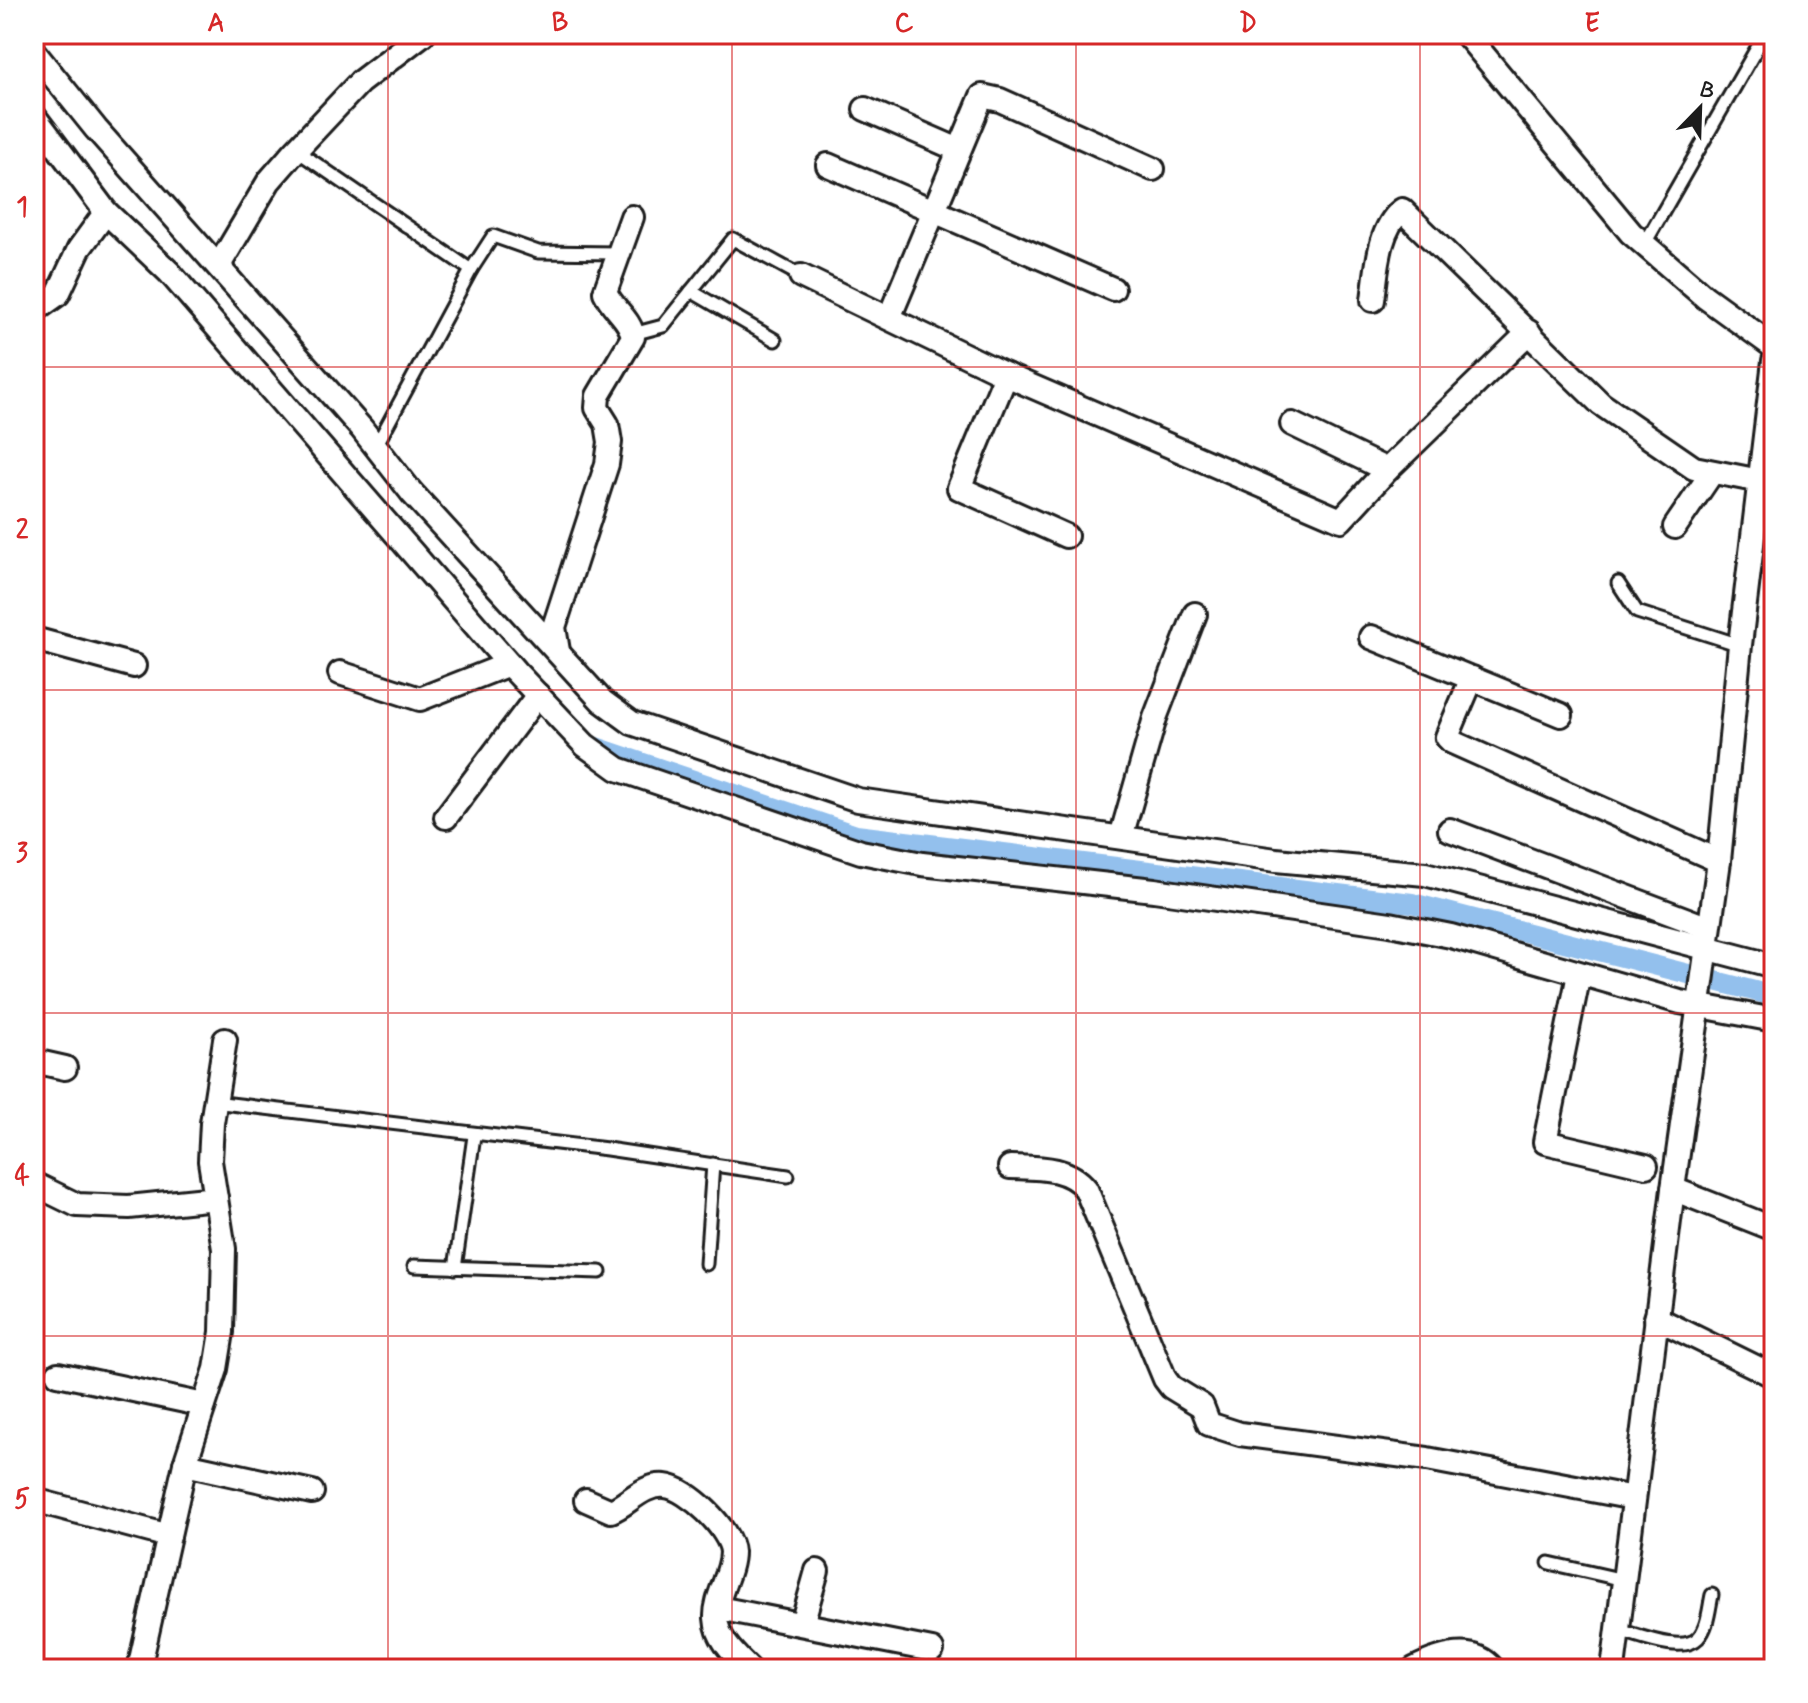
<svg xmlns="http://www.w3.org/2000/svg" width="1808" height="1703" font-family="Mynerve,sans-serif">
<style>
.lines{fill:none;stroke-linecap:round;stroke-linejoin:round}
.canal{stroke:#93c0ed;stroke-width:20}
.service-casing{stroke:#1c1c1c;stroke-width:17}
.minor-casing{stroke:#1c1c1c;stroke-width:28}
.service{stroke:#fff;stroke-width:11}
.minor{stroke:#fff;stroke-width:22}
.grid{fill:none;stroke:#d62828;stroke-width:2;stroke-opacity:0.55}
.neatline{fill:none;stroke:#d62828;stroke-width:3}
.grid-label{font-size:26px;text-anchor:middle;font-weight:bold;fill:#d62828}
</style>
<rect width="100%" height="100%" fill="#fff"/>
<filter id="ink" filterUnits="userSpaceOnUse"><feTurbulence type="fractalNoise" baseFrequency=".0125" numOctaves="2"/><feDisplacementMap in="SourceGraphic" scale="16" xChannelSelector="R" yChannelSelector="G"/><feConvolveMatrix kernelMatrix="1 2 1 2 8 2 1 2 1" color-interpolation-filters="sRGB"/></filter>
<g filter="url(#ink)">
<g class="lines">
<polyline class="canal" points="593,746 856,835 1412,903 1774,996"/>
<defs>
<g id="service">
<polyline points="296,150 471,270"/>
<polyline points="1644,245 1765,34"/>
<polyline points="691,291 775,340"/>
<polyline points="633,334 663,326 733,239 801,276"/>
<polyline points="376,446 471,270 493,236 538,252 617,253"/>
<polyline points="1618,583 1637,612 1740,645"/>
<polyline points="214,1102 607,1149 788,1176"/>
<polyline points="706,1264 713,1164"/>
<polyline points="414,1266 600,1272"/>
<polyline points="455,1268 474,1136"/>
<polyline points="1549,1563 1624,1580"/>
<path d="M1618,1630c20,5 64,24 80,8 10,-10 11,-30 14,-43"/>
</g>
<g id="minor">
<polyline points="1466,34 1631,233 1705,297 1774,347"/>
<polyline points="34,52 96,129 362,429 412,493 602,701 632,723 858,800 1276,860 1425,874 1774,966"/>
<polyline points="865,109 959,150"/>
<polyline points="34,116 106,212 169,272 515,671 585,745 618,769 861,852 922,864 1154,890 1390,924 1451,936 1680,1002 1774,1020"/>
<polyline points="828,165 1113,289"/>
<polyline points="222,269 221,262 269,181 296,150 360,82 423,34"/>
<polyline points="801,276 1006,375 1341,520 1387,470 1529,332"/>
<path d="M1373,300c4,-29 5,-71 29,-90l199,194 93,64 66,13"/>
<polyline points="34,303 41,306 58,294 79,249 106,212"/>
<polyline points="889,318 982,96 1000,100 1153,169"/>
<polyline points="1006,375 959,488 1066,536"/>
<polyline points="1292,424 1387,470"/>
<polyline points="1675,527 1711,474"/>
<polyline points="1371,637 1561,715"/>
<polyline points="34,639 134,666"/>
<path d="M558,651l-4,-24 53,-163 3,-22 -3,-18 -10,-16 1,-12 35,-59c-2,-17 -20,-28 -28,-45l27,-75"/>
<polyline points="340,673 420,699 509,664"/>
<polyline points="1472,678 1447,737 1452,742 1719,861"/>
<polyline points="446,817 538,695"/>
<polyline points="1450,830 1709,928"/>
<polyline points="1121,837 1155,718 1195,614"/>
<polyline points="1579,974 1545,1142 1646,1166"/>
<polyline points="34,1061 65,1068"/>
<path d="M1010,1167c27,1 58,-1 76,22l79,190 6,8 31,19 7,18 31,10 187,25 207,39"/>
<polyline points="34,1184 77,1205 129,1207 216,1198"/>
<polyline points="1673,1189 1774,1229"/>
<polyline points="1656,1318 1774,1376"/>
<polyline points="58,1374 204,1405"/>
<polyline points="185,1464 312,1492"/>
<polyline points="34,1500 169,1536"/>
<path d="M586,1500l25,11c18,-7 31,-27 54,-25 23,2 66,44 67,66 0,22 -17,44 -16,66 1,21 19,37 33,51"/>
<polyline points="718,1608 932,1650"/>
<polyline points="802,1624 817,1571"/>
<polyline points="139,1669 185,1464 216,1369 222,1332 224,1249 210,1161 212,1123 225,1040"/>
<path d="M1414,1669c25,-13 58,-25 79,0"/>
<polyline points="1613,1669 1673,1189 1719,861 1740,645 1774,361"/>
</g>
</defs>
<use href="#service" class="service-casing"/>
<use href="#minor" class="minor-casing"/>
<use href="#service" class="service"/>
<use href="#minor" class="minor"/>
</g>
</g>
<path class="grid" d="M388,34v1635M732,34v1635M1076,34v1635M1420,34v1635M34,367h1740M34,690h1740M34,1013h1740M34,1336h1740"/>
<rect width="1808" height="1703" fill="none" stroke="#fff" stroke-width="88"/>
<g transform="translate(1700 108) rotate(23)" stroke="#ffffff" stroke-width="6" paint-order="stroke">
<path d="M0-6L14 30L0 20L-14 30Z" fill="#1c1c1c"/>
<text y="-12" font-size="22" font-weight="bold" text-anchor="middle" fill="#1c1c1c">B</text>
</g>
<rect x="44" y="44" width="1720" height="1615" class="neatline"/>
<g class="grid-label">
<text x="216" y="31">A</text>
<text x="560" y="31">B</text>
<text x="904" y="31">C</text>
<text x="1248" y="31">D</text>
<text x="1592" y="31">E</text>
<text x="22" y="215">1</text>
<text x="22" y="538">2</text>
<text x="22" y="861">3</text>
<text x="22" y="1184">4</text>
<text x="22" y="1507">5</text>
</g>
</svg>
